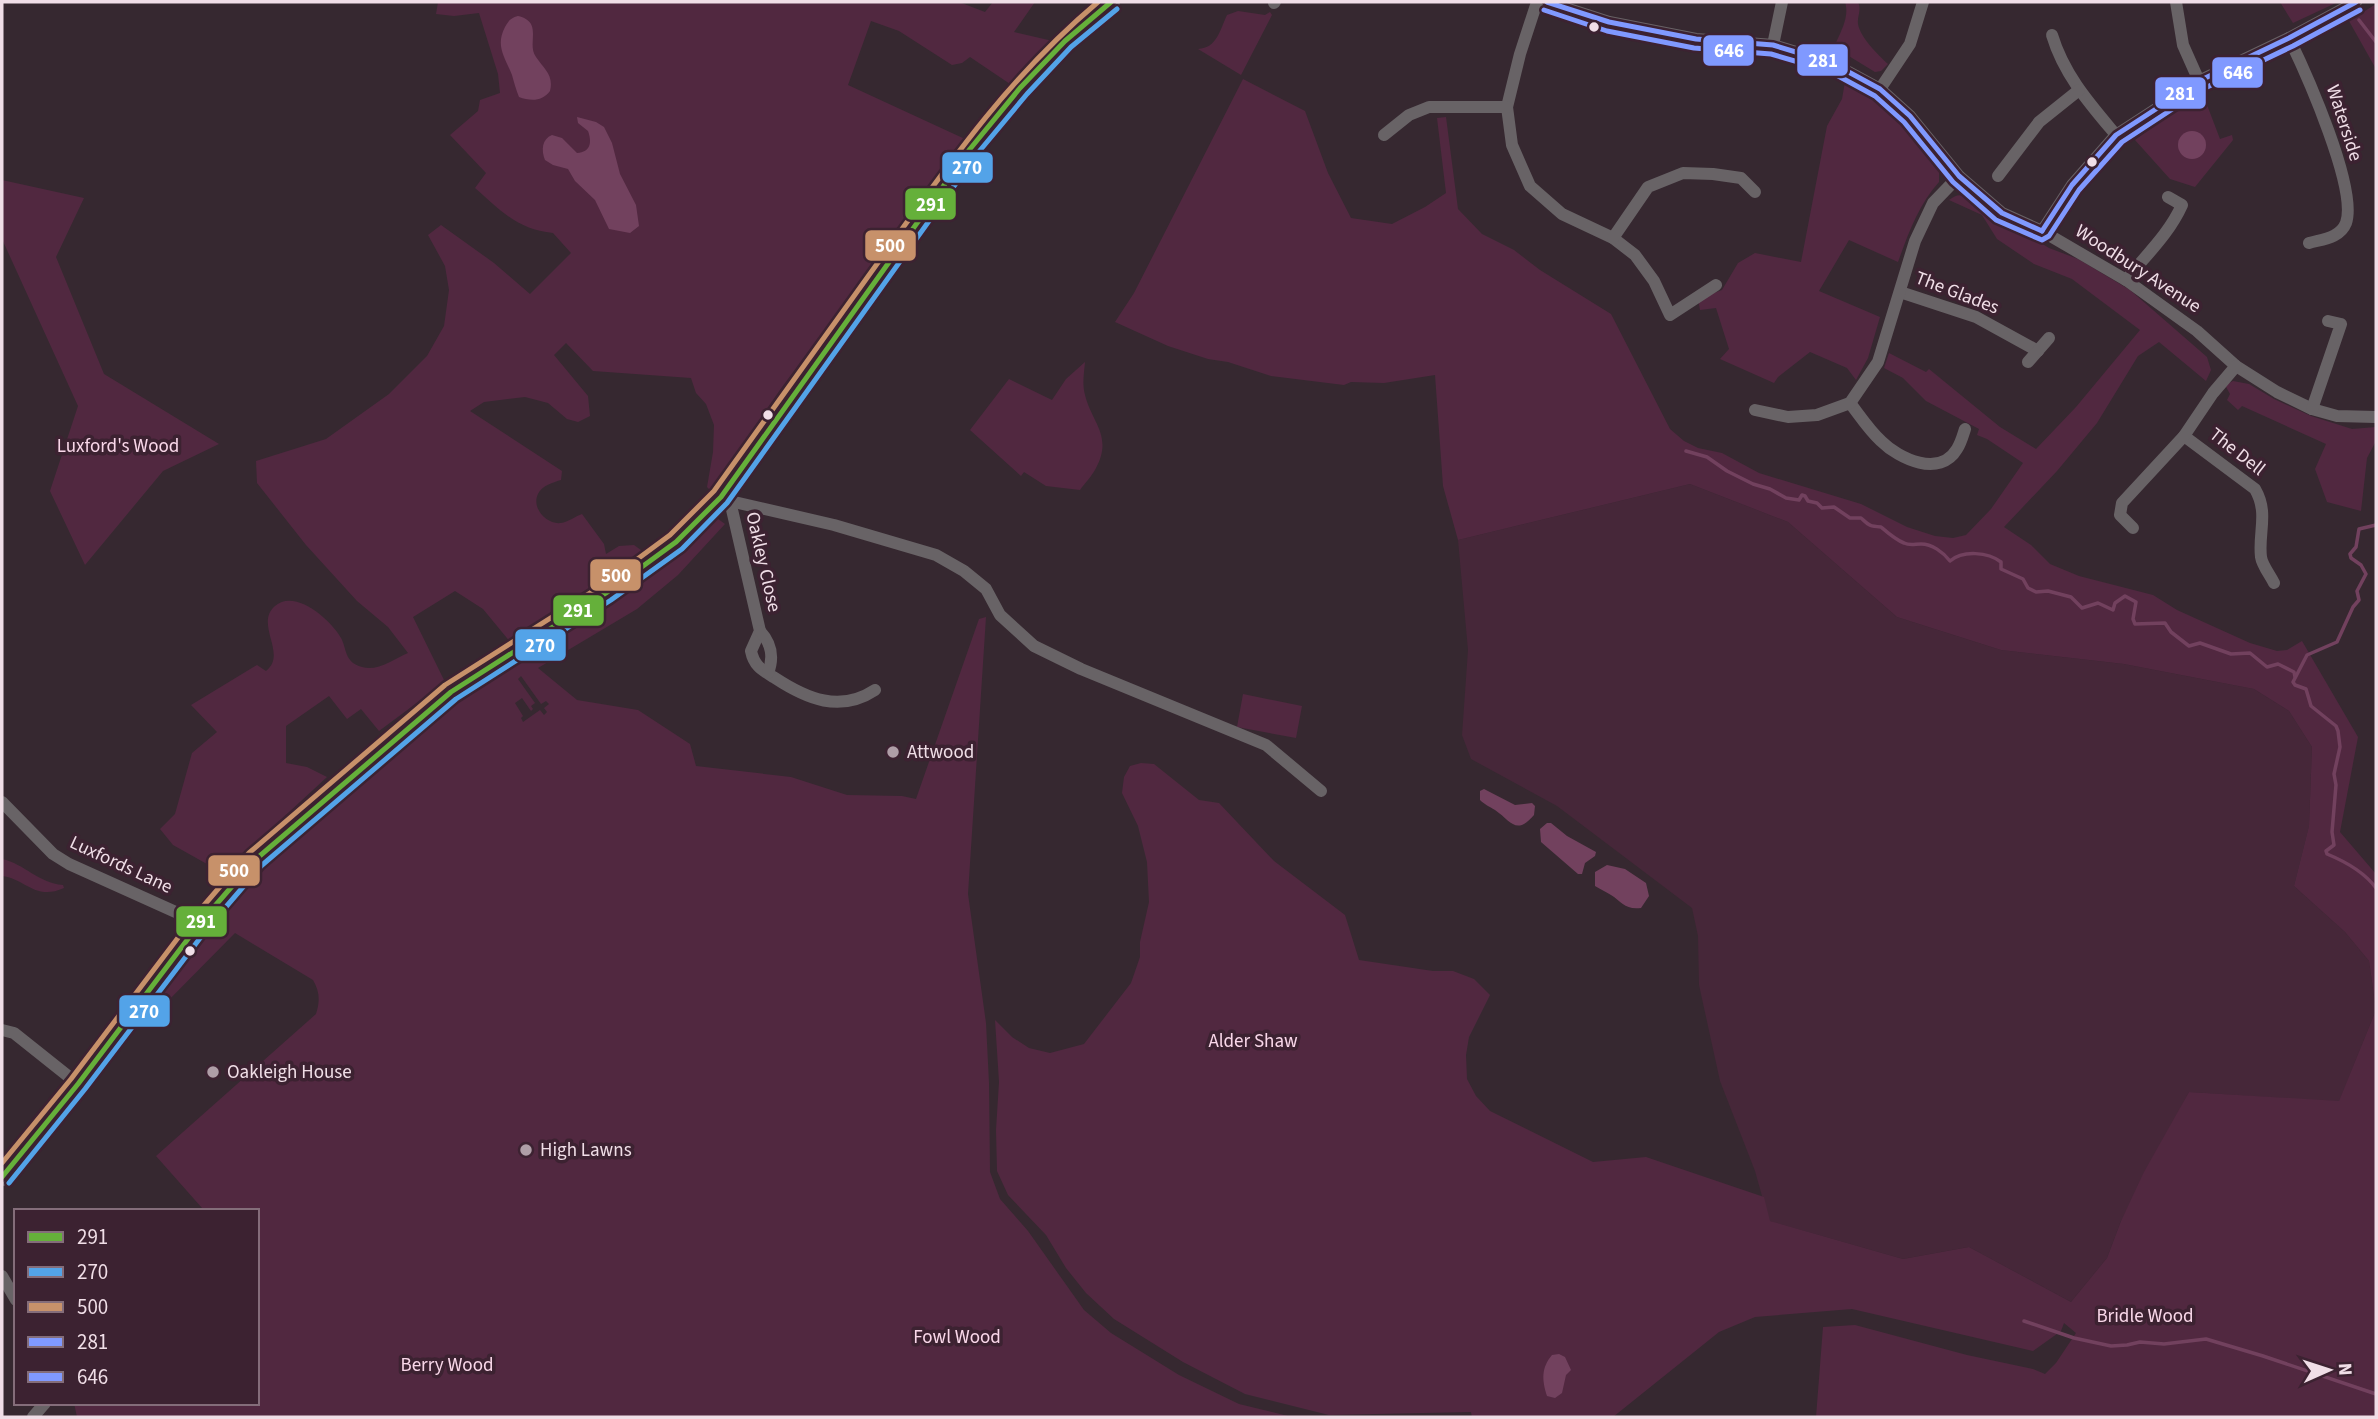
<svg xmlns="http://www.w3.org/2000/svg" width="2378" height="1419" font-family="'Source Sans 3',sans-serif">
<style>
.built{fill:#462739}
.green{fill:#512840;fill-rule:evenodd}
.water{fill:#72415e}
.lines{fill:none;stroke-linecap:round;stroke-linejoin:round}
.stream{stroke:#72415e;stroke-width:3.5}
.minor{stroke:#686366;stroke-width:12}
.highway{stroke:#695f65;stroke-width:18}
.bus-1-casing{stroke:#3c2231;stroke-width:10}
.bus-2-casing{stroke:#3c2231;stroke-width:10}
.bus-3-casing{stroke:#3c2231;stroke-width:10}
.bus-4-casing{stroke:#3c2231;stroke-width:10}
.bus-5-casing{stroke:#3c2231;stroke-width:10}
.bus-1{stroke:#65b03a;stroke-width:5}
.bus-2{stroke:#53a3e8;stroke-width:5}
.bus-3{stroke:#c7916a;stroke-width:5}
.bus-4{stroke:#8099ff;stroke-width:5}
.bus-5{stroke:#8099ff;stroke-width:5}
.bus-dot{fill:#f0dee7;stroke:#3c2231;stroke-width:2.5}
.poi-dot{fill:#af9ea7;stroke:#3c2231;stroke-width:2.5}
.labels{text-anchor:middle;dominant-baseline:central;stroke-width:7;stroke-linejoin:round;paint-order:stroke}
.street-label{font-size:19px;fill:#f0dee7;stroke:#3c2231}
.park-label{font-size:19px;fill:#f9d7e9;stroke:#3c2231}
.poi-label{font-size:19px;fill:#f0dee7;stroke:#3c2231;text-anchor:start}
.line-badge{stroke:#3c2231;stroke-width:2.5}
.badge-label{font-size:19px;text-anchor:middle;font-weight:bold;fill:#fff}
</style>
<rect width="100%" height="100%" fill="#362830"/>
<polygon class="built" points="1690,484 1788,522 1897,617 2001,650 2124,664 2254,689 2289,711 2312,747 2309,826 2294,886 2345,932 2369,961 2376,1010 2339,1102 2189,1092 2121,1221 2107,1258 2071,1302 1969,1247 1903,1259 1769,1221 1755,1171 1720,1081 1699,985 1698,936 1692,908 1557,806 1471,759 1462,735 1468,650 1458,540"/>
<g class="green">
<path d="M438,2h521l26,10 8,-10h42l-21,30 43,10 -44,44 -43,-29 -8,6 -10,2 -53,-34 -28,-10 -23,64 117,54 -185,251 -69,101 -4,-4 6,-35 1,-27 -8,-21 -10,-11 -5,-15 -98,-7 -27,-28 -12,12 34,41 2,20 -12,6 -11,-3 -19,-16 -23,-6 -41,5 -14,9 92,60 -1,9c-7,2 -20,6 -23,14 -7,14 9,31 23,29 7,-1 15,-7 21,-9l22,30 2,10 13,-8 15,-1 11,8 -44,32 -90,58 -28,-34 -28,-18 -42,26 32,65 -66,49 -18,-22 -14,10 -18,-23 -43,30v37l21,4 20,10 -104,96 -50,-28 -13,-16 15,-15 17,-61 25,-21 -26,-27 66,-40 9,6c22,-17 -12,-47 9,-65 20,-18 56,14 66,32 6,11 3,24 21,29 15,5 32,-8 46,-14l-20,-26 -31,-26 -51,-56 -49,-62 -1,-22 70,-22 63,-45 38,-38 17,-30 5,-36 -4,-24 -17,-31 13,-10 53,38 36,31 41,-41 -18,-20c-35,-3 -53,-23 -78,-45l11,-15 -36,-38 28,-24 2,-11 20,-7 -2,-19 -19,-61 -25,3 -18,-2z"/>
<path d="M1845,2h13c4,8 -1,14 0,22 2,13 20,31 30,40l-7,7 -6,1 -41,-25c6,-14 16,-30 11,-45z"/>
<polygon points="2280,2 2338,2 2293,23"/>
<polygon points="2376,4 2376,69 2349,21"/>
<path d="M1238,11l27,4 5,-3 2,3 -31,60 -43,-26c19,-1 22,-19 29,-34z"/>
<path d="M1243,79l62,32 23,62 23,45 41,6 33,-17 21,-14 -9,-75 9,-1 12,92 24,25 32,16 26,20 71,44 59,115 14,12 14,7 24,5 37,20 102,31 46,23 28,9 18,2 13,-3 25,-26 32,-46 -36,-24 -10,-4 2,-6 -53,-28 -23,-23 -19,-10 5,-15 37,19 3,-3 71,58 36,22 40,-42 64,-77 -68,-51 -38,-15 -37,-25 -15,-24 -33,-15c8,-6 11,-6 20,-2l80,50 29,11 52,31 77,67 4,13 -5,11 -47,-39 -21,14 -41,67 -40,48 -53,56 27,18 19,19 29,12 74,19 24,15 73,33 27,8 10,-1 15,-9 56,96 -18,95 36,42v543h-560l7,-90 32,-2 112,30 66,14 12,5 11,-11 20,-30 -12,-10 -3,8 -28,20 -181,-42 -97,8 -36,15 -106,85h-141l-1,-5 -142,3 -84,-21 -62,-32 -69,-43 -28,-26 -20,-25 -20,-33 -38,-40 -11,-24 -1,-41 3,-48 -4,-62 17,17 17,11 21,5 34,-9 47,-61 9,-26v-15l9,-40 -2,-40 -9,-36 -16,-33 2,-16 6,-11 11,-3 13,1 45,36 20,3 55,58 71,54 14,45 74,11h20l21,8 16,16 -21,42 -3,18 1,24 9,17 14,15 103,51 53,-5 118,40 6,24 133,38 66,-12 102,55 36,-44 14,-37 23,-49 45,-80 150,9 37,-91 -7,-49 -24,-29 -51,-46 15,-60 3,-79 -23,-36 -35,-22 -130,-25 -123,-14 -104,-33 -109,-95 -98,-38 -232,56 -15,-54 -8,-111 -51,8 -33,-1 -7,3 -73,-9 -43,-14 -20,-3 -40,-13 -53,-24 19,-29z"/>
<path d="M1845,82l30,17 30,25 34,40v18c-20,22 -31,52 -41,80l-49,-22 -30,51 61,26 -12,41 -12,22 -9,-12 -37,-16 -32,25 -4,6 -54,-24 9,-10 -13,-41 -16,2 -2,-11 24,-9 16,-27 17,-10 46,9 26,-136 15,-27z"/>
<polygon points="2204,97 2220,139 2232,135 2233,140 2195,187 2170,179 2135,140 2171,113"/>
<polygon points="2,180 84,198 56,257 104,374 219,444 163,471 85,565 50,491 78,406 2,239"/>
<path d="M1085,362c-1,12 -3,22 0,33 7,28 28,41 11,73 -4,8 -11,15 -16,22l-34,-4 -22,-14 -3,4 -51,-46 39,-51 43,21 14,-21z"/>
<polygon points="2233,381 2249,384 2274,399 2311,416 2352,429 2376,427 2376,441 2367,458 2361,511 2327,502 2315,469 2326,444 2242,406 2238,410 2227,400 2230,394 2225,385"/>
<path d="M714,516l11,8 -47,51 -41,34 -99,59 39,32 61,10 52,34 6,22 95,11 56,18 55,1 14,3 63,-180 7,-2 -18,277 18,129 3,60 1,89 10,27 28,32 56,79 27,23 68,42 60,29 53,13h-1215l-3,-14h183v-192h-57l2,-3 -46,-52 160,-142c4,-13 4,-22 -3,-34l-78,-47 -75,76 -7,-9 113,-135 127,-113 64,-52 159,-102 64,-50zM521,676l20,28 5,-3 3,3 -5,4 3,4 -3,3 -4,-5 -17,12 -2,-4 2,-2 -8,-13 7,-5 9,13 2,-2 -2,-3 4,-3 -17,-24z"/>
<polygon points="1243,694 1302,706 1296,738 1237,727"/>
<path d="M2,859c23,5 36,24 61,26l1,3c-29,13 -38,-9 -62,-12z"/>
</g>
<g class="water">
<path d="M518,16c26,6 8,28 18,41 8,12 18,18 14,34 -8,11 -20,10 -31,6 -3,-7 -5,-15 -7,-22 -7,-18 -17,-29 -7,-48 4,-7 6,-9 13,-11z"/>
<path d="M577,117l19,5 8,5 8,16 8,31 16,31 3,21 -9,7 -21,-4 -14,-29 -20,-19 -7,-12 -15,-4 -8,-5c-4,-10 -3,-21 7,-25l10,3 15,15c14,-1 15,-11 11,-22l-10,-8z"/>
<circle cx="2192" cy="145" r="14"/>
<path d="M1484,789l31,16 17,-2 3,3 -1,9c-18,21 -23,6 -39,-5 -6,-4 -10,-5 -15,-10v-9z"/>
<polygon points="1547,823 1551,823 1567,836 1596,852 1595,856 1585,863 1582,874 1578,874 1541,842 1540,829"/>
<path d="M1607,865l18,4 21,14 3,13 -8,12c-16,2 -19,-6 -30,-13 -5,-3 -11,-6 -16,-9v-14z"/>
<path d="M1559,1354l6,3 6,13 -5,5 -4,18 -7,5 -8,-2c-5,-16 -6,-28 5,-41z"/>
</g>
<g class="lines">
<g class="stream">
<polyline points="2359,20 2376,42"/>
<path d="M1686,451l21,6 20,14 26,13 17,5 16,9 13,2 3,-5 3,1 3,5 9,2 5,5 12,-1 16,11h11c9,8 8,8 20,9 7,6 15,13 23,16 6,3 11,1 17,1 11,0 22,8 29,17 13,-11 38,-9 51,1v7l22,10 5,9 8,4 12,-1 23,6 11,11 16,-5 15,7 2,-7 10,-7 11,6 -3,17 2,5 30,-1 6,9 18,14 11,-3 31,11 19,-1 17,14 11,-3 16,8 1,5"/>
<path d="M2376,525l-17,4 -3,18 -6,7 1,4 10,7 5,9 -9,17 2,9 -6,7 -16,35 -30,13 -14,27 2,3 11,4 5,17 25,20 2,5 2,16 -6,27 2,11 -4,47 2,13 -8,6 1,3c17,7 38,19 49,34"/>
<polyline points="2024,1321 2074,1338 2111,1346 2127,1345 2140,1342 2164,1344 2206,1339 2263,1356 2376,1394"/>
</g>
<g class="minor">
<polyline points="1537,2 1520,54 1507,107 1512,145 1530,186 1562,214 1613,238 1635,255 1654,281 1670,315 1716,285"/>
<polyline points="1547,2 1609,22 1696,39 1773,45 1832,63 1880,89 1910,116 1959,176 2002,213 2042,231 2126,280 2197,331 2236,366 2277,392 2312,409 2337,416 2376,417"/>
<polyline points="2176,2 2183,45 2199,81"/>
<polyline points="1274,3 1275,2"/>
<path d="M2052,35c12,40 38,69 64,100"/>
<path d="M2289,38c17,35 69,151 57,185 -6,15 -23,16 -37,20"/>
<polyline points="1773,45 1782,2"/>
<polyline points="1880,89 1910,44 1923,2"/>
<polyline points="1384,135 1409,115 1429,107 1507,107"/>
<polyline points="1998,176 2039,122 2079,90"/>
<polyline points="2042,231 2072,185 2116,135 2199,81 2289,38 2356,2"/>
<polyline points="1613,238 1648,187 1683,173 1713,174 1741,178 1755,192"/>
<path d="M2126,280c20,-25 43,-46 56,-75l-14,-8"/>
<polyline points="1900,292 1976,317 2038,351"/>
<polyline points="2028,362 2049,338"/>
<path d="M1850,403c10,13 19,27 31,38 18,18 59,37 76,8 4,-6 6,-14 8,-20"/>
<polyline points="2312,409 2341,324 2328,321"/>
<polyline points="1755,410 1788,417 1817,415 1850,403 1878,362 1915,241 1933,203 1959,176"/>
<path d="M2184,436l71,53c14,24 3,44 6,68 1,8 9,18 13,26"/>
<polyline points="721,497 730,501 834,525 936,555 964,571 986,589 1000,615 1034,646 1081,669 1266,745 1321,791"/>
<path d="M730,501l30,130 -9,20c3,15 11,19 24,27 32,21 65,35 100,12"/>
<polyline points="2133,528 2120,515 2122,503 2184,436 2213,393 2236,366"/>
<path d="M760,631c12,13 14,26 8,42"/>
<polyline points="2,802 53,854 69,864 200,923"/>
<polyline points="2,1030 14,1033 78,1084"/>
<polyline points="2,1276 16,1300"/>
<polyline points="33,1417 45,1403"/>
</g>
<polyline class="highway" points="2,1177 78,1084 200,923 255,860 451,692 606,593 676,542 721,497 970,149 1020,88 1065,41 1111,2"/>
<defs>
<polyline id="bus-1" points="2,1177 78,1084 200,923 255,860 451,692 606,593 676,542 721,497 970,149 1020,88 1065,41 1111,2"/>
<polyline id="bus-2" points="9,1183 85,1089 207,929 261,866 456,699 611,600 682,549 727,503 977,154 1027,94 1071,47 1117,9"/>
<path id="bus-3" d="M2,1163l69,-84 122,-161 56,-65 196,-168 156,-99 69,-51 44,-44c56,-78 112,-156 168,-234 67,-94 126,-179 216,-255"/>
<g id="bus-4">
<polyline points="1547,2 1609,22 1696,39 1773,45 1832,63 1880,89 1910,116 1959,176 2002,213 2042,231"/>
<polyline points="2042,231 2072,185 2116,135 2199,81 2289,38 2356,2"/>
</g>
<polyline id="bus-5" points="1544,10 1607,31 1694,48 1771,54 1829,71 1875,96 1904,122 1953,182 1996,220 2042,240 2049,236 2079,190 2122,142 2203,89 2293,46 2360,10"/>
</defs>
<use href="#bus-1" class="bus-1-casing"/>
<use href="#bus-2" class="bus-2-casing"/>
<use href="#bus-3" class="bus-3-casing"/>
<use href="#bus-4" class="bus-4-casing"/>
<use href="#bus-5" class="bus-5-casing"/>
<use href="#bus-1" class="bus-1"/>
<use href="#bus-2" class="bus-2"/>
<use href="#bus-3" class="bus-3"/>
<use href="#bus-4" class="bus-4"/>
<use href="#bus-5" class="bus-5"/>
</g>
<g class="bus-dot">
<circle cx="1594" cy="27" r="6"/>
<circle cx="2092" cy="162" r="6"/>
<circle cx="768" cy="415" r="6"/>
<circle cx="190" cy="951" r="6"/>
</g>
<g class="poi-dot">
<circle cx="893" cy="752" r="7"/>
<circle cx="213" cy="1072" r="7"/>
<circle cx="526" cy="1150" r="7"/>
</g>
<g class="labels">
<g class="street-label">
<text transform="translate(2344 123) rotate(72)">Waterside</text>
<text transform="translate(2138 269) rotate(33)">Woodbury Avenue</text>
<text transform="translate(1957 293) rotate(21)">The Glades</text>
<text transform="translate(2237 452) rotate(38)">The Dell</text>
<text transform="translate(763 562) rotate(77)">Oakley Close</text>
<text transform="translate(121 865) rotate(25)">Luxfords Lane</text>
</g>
<g class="park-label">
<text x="118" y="446">Luxford's Wood</text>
<text x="1253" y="1041">Alder Shaw</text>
<text x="2145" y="1316">Bridle Wood</text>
<text x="957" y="1337">Fowl Wood</text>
<text x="447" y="1365">Berry Wood</text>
</g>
<g class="poi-label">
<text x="907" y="752">Attwood</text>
<text x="227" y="1072">Oakleigh House</text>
<text x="540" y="1150">High Lawns</text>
</g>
</g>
<g class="line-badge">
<rect x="1702" y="34" width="53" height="33" rx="7" fill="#8099ff"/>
<rect x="1796" y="43" width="53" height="34" rx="7" fill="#8099ff"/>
<rect x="2211" y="56" width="53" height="33" rx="7" fill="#8099ff"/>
<rect x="2154" y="76" width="53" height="34" rx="7" fill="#8099ff"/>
<rect x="941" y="151" width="53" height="33" rx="7" fill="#53a3e8"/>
<rect x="904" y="187" width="53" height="34" rx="7" fill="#65b03a"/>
<rect x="864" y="229" width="53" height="33" rx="7" fill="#c7916a"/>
<rect x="589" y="558" width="53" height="34" rx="7" fill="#c7916a"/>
<rect x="552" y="594" width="53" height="33" rx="7" fill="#65b03a"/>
<rect x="514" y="628" width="53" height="34" rx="7" fill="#53a3e8"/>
<rect x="207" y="854" width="54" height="33" rx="7" fill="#c7916a"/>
<rect x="175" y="905" width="53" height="33" rx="7" fill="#65b03a"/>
<rect x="118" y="994" width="53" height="34" rx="7" fill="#53a3e8"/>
</g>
<g class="badge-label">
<text x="1729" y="57">646</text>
<text x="1823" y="67">281</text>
<text x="2238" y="79">646</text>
<text x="2180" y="100">281</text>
<text x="967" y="174">270</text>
<text x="931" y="211">291</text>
<text x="890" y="252">500</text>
<text x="616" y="582">500</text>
<text x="578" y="617">291</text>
<text x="540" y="652">270</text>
<text x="234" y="877">500</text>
<text x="201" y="928">291</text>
<text x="144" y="1018">270</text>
</g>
<rect width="2378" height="1419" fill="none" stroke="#f0dee7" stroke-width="7"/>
<rect x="14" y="1209" width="245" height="196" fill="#3c2231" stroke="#846d7a" stroke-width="2"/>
<rect x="28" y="1232" width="35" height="10" fill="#65b03a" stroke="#846d7a" stroke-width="2"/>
<text x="77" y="1244" font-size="21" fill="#f0dee7">291</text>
<rect x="28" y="1267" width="35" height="10" fill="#53a3e8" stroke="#846d7a" stroke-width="2"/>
<text x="77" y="1279" font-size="21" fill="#f0dee7">270</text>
<rect x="28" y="1302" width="35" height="10" fill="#c7916a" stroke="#846d7a" stroke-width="2"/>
<text x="77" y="1314" font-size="21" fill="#f0dee7">500</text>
<rect x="28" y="1337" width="35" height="10" fill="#8099ff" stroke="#846d7a" stroke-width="2"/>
<text x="77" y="1349" font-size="21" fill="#f0dee7">281</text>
<rect x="28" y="1372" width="35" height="10" fill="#8099ff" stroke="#846d7a" stroke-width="2"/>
<text x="77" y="1384" font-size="21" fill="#f0dee7">646</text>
<g transform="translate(2329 1370) rotate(87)" stroke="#3c2231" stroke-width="5" paint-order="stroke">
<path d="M0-5L12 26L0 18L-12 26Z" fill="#f0dee7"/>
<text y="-10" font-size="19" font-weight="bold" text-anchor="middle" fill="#f0dee7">N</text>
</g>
</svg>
